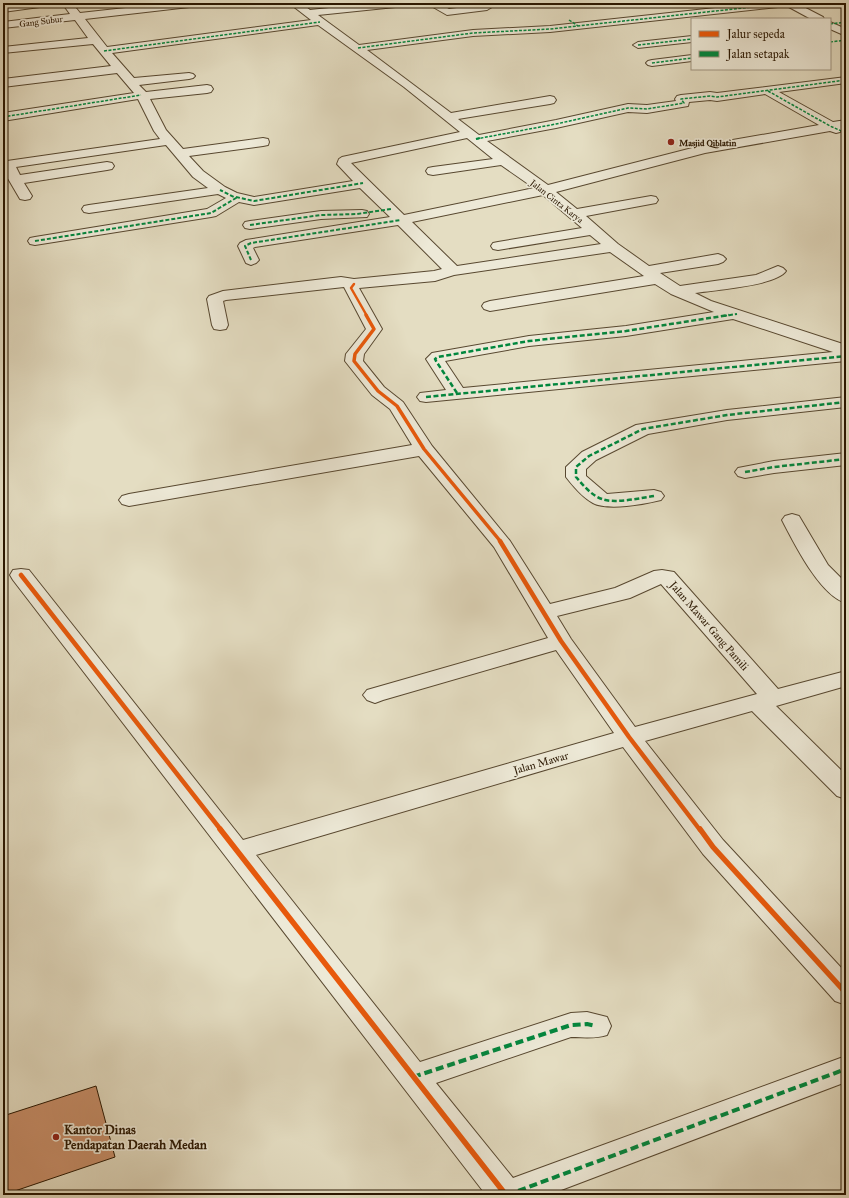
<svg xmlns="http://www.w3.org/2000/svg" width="849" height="1198" font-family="'IM FELL Great Primer',serif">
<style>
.building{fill:#c88f6a;stroke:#291600}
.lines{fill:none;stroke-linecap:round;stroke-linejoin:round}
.minor-casing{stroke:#584830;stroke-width:2}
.minor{fill:#ede9d7;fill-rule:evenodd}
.quiet-far3{stroke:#00873e;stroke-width:1.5;stroke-dasharray:3 1.5;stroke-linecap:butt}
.quiet-far2{stroke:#00873e;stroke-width:2;stroke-dasharray:4 2;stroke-linecap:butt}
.quiet-far1{stroke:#00873e;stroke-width:2.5;stroke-dasharray:5 2.5;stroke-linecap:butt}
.quiet{stroke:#00873e;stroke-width:4;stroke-dasharray:8 4;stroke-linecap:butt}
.cycleway-far3-casing{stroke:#ede9d7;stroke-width:4}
.cycleway-far2-casing{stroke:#ede9d7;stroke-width:5.5}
.cycleway-far1-casing{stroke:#ede9d7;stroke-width:7}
.cycleway-casing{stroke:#ede9d7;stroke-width:8}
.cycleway-far3{stroke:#e8590c;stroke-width:2.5}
.cycleway-far2{stroke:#e8590c;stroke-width:3.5}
.cycleway-far1{stroke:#e8590c;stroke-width:4.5}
.cycleway{stroke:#e8590c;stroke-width:5.5}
.poi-dot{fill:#8f2418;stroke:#ede9d7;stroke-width:1.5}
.labels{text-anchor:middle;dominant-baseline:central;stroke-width:3.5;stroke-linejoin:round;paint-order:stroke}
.far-street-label{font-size:9px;fill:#291600;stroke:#ede9d7}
.far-poi-label{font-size:9px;font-weight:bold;fill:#291600;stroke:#ede9d7;text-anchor:start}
.street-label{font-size:11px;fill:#291600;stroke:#ede9d7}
.near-poi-label{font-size:13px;font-weight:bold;fill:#291600;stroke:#ede9d7;text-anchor:start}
</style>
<rect width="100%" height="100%" fill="#e4ddc2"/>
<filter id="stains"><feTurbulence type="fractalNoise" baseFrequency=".005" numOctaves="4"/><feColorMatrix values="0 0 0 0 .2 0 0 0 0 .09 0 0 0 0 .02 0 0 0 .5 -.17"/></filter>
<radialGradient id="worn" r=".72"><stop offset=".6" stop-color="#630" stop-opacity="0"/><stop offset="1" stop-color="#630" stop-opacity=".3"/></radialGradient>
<polygon class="building" points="96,1086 115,1157 3,1195 3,1116"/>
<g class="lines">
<defs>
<g id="minor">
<polygon points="25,3 52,3 47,6 3,12 3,6"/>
<path d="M62,3h10l8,10 91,-10h32l-5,3 -113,13 22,28 204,-27 -22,-17h12l9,7 66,-7h34l-5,3 -87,9 41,30 114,-15 77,-4 211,-23h35l27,14 1,2h-13l-24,-13 -237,26 -77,4 -106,14 84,63 99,-17 4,1 2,3 -2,3 -4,1 -92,15 21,16 77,-15 72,-16 19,1 29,-4 -1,-2 2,-3 4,-1 29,-3 7,1 129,-16v6l-67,9 54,30 13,-2v8h-4l-2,4 -4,1 -6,-2 -125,22 -149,39 21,17 74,-13 5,1 2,3 -2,3 -70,13 32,28 31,22 69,-12 5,2 3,3 -3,3 -5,2 -58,9 20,13 76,-11 22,-9 5,2 3,3c-10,15 -73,19 -91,22l16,8 135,44v16l-420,41 -6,-1 -3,-4 3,-4 26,-3 -20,-31 6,-6 97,-17 97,-10 88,-14 -43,-18 -16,-10 -165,27 -6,-2 -2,-3 2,-3 6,-2 154,-25 -34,-24 -156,23 -19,6 -76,7 23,41 -18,25 -1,7 21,26 19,15 29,44 78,95 40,63 65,-16 39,-17 8,-1 12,2 104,117 68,-18v15l-70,20 70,69v24l-9,-3 -85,-85 -107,30 78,99 123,133v32l-11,-4 -132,-147 -80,-107 -367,108 164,207 151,-49 16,-1 20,5 4,9 -4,9c-12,4 -23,2 -36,2l-135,46 77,95 333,-122v26l-298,113h-62l-473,-615 -3,-5 3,-5 8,-1 8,1 214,270 371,-107 -58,-83 -173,50 -8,3 -8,-3 -4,-5 4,-5 181,-52 -54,-91 -75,-91 -290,50 -7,-2 -3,-4 3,-4 7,-2 283,-49 -22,-36 -18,-14 -27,-34 1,-7 20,-25 -22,-42 -118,13 -3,1 5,24 -2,4 -6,1 -6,-1 -2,-4 -5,-26 2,-3 14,-5 118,-14 13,2 80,-8 8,-2 -44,-44 -143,22 -2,1 6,12 -3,3 -5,2 -5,-2 -8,-17 2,-3 6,-3 144,-23 -30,-29 -106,17 -15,-3 -23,14 -5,1 -176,28 -5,-1 -2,-3 2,-3 5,-1 172,-28 19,-11 -8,-4 -129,19 -5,-1 -2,-3 2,-3 5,-1 119,-17 -15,-11 -27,-32 -150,22 4,8 87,-13 5,1 2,3 -2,3 -5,1 -83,13 8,13 -2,3 -5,1 -5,-1 -17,-29v-5l4,-4 153,-22 -6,-8 -16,-32 -135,22v-8l131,-20 -17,-20 -114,14v-8l108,-13 -18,-22 -90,9v-6l85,-9 -13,-18 -72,8v-6l67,-8zM318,25l86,62 56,45 -118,25 -3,2 -2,5 16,17 -99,16 -17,-4 -12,-6 -22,-16 -14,-15 74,-10 5,-1 1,-3 -1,-3 -5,-1 -80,11 -17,-19 -16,-31 57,-6 4,-1 2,-3 -2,-3 -4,-1 -61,7 -7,-7 50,-6 4,-1 2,-2 -2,-2 -4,-1 -55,5 -22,-25zM765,94l54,31 -115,20 -156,40 -61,-44 69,-13 72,-16 19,1 41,-7 1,-4 21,-2 7,1zM467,138l26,21 -60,8 -5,1 -2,3 2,3 5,1 68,-10 33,23 -130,27 -53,-52zM543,195l39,33 -84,14 -5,1 -2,3 2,3 5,1 92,-15 11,9 -144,22 -45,-44zM733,319l100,33 -370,36 -18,-27 84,-15 97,-10zM661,584l96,110 -122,33 -64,-88 -14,-23 73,-18z"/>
<polygon points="426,3 438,3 449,9 487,4 492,7 487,10 447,15"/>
<polygon points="830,22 846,29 846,36 830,29"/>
<polygon points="692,36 692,42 638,48 633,45 638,42"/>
<polygon points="692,55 692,61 652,66 648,65 646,63 648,61 652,60"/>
<polygon points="362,210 367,211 369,214 367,217 321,219 250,229 245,228 243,225 245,222 250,221 321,211"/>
<path d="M846,397v10l-119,13 -79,14 -52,26 -10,9v7l21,18 47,-4 7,2 3,4 -3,4c-16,4 -53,11 -68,3 -10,-5 -20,-17 -27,-26v-10l16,-15 54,-27 91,-15z"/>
<polygon points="846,453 846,465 774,473 745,478 738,476 735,472 738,468 774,461"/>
<path d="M792,514l7,2 29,49 18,18v20c-26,-7 -52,-60 -64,-83l3,-4z"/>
</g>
</defs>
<use href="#minor" class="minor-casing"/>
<use href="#minor" class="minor"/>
<g class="quiet-far3">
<polyline points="297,5 319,3"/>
<polyline points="569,20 578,26"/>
<polyline points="830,24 846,22"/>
<polyline points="830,42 846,40"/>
<polyline points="638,45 692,39"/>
<polyline points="358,48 473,33 550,29 789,3"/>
<polyline points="104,51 320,22"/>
<polyline points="652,63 692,58"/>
<polyline points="768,91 830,126 846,133"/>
<polyline points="3,117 141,95"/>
<polyline points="476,139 556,124 628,108 647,109 684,103 681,99 710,96 717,97 846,80"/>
</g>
<g class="quiet-far2">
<polyline points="476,139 480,138"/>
<polyline points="236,197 254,201 363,183"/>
<polyline points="250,225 321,215 357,214 391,209"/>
<polyline points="35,241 211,213 236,198 220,190"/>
<polyline points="251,260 245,246 251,243 401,220"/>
<polyline points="723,316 737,314"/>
</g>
<g class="quiet-far1">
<polyline points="457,393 436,361 435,359 438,357 529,341 626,331 729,315"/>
<polyline points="426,397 846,356"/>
<polyline points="745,472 774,467 846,459"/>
<path d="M654,496c-14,2 -39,8 -52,3 -10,-3 -19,-14 -26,-22v-10l13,-11 54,-27 84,-14 119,-13"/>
</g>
<g class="quiet">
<polyline points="413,1077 571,1025 587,1024 596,1026"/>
<polyline points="507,1195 846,1069"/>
</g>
<defs>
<polyline id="cycleway-far3" points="354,284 351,288 367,316"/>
<polyline id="cycleway-far2" points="366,315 374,329 355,354 354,361 378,391 397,406 424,449 501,542"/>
<g id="cycleway-far1">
<polyline points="500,541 561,641 629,737 700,830"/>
<polyline points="21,575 221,830"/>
</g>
<g id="cycleway">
<polyline points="220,829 506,1195"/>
<polyline points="700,829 713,847 846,993"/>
</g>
</defs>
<use href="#cycleway-far3" class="cycleway-far3-casing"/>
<use href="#cycleway-far2" class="cycleway-far2-casing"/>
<use href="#cycleway-far1" class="cycleway-far1-casing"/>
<use href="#cycleway" class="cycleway-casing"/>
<use href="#cycleway-far3" class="cycleway-far3"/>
<use href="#cycleway-far2" class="cycleway-far2"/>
<use href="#cycleway-far1" class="cycleway-far1"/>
<use href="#cycleway" class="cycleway"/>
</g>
<g class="poi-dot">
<circle cx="671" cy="142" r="4"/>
<circle cx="56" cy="1137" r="4"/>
</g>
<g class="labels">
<g class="far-street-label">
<text transform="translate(41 21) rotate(-7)">Gang Subur</text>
<text transform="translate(557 201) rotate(38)">Jalan Cinta Karya</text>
</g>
<g class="far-poi-label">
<text x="679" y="142">Masjid Qiblatin</text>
</g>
<g class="street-label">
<text transform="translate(709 626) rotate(49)">Jalan Mawar Gang Pamili</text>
<text transform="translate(541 763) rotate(-16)">Jalan Mawar</text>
</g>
<g class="near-poi-label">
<text x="64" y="1130">Kantor Dinas<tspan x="64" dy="15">Pendapatan Daerah Medan</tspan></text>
</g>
</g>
<rect width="849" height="1198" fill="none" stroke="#e4ddc2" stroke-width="16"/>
<rect x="4" y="4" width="841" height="1190" fill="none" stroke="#291600" stroke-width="2"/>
<rect x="8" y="8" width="833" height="1182" fill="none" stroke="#291600"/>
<rect x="691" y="18" width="140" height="52" fill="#ede9d7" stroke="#9f9581"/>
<rect x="699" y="31" width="20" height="6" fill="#e8590c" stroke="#9f9581"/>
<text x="727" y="38" font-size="12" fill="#291600">Jalur sepeda</text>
<rect x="699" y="51" width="20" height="6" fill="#00873e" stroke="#9f9581"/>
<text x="727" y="58" font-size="12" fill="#291600">Jalan setapak</text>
<rect width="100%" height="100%" filter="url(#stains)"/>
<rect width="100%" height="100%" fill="url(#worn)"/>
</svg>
